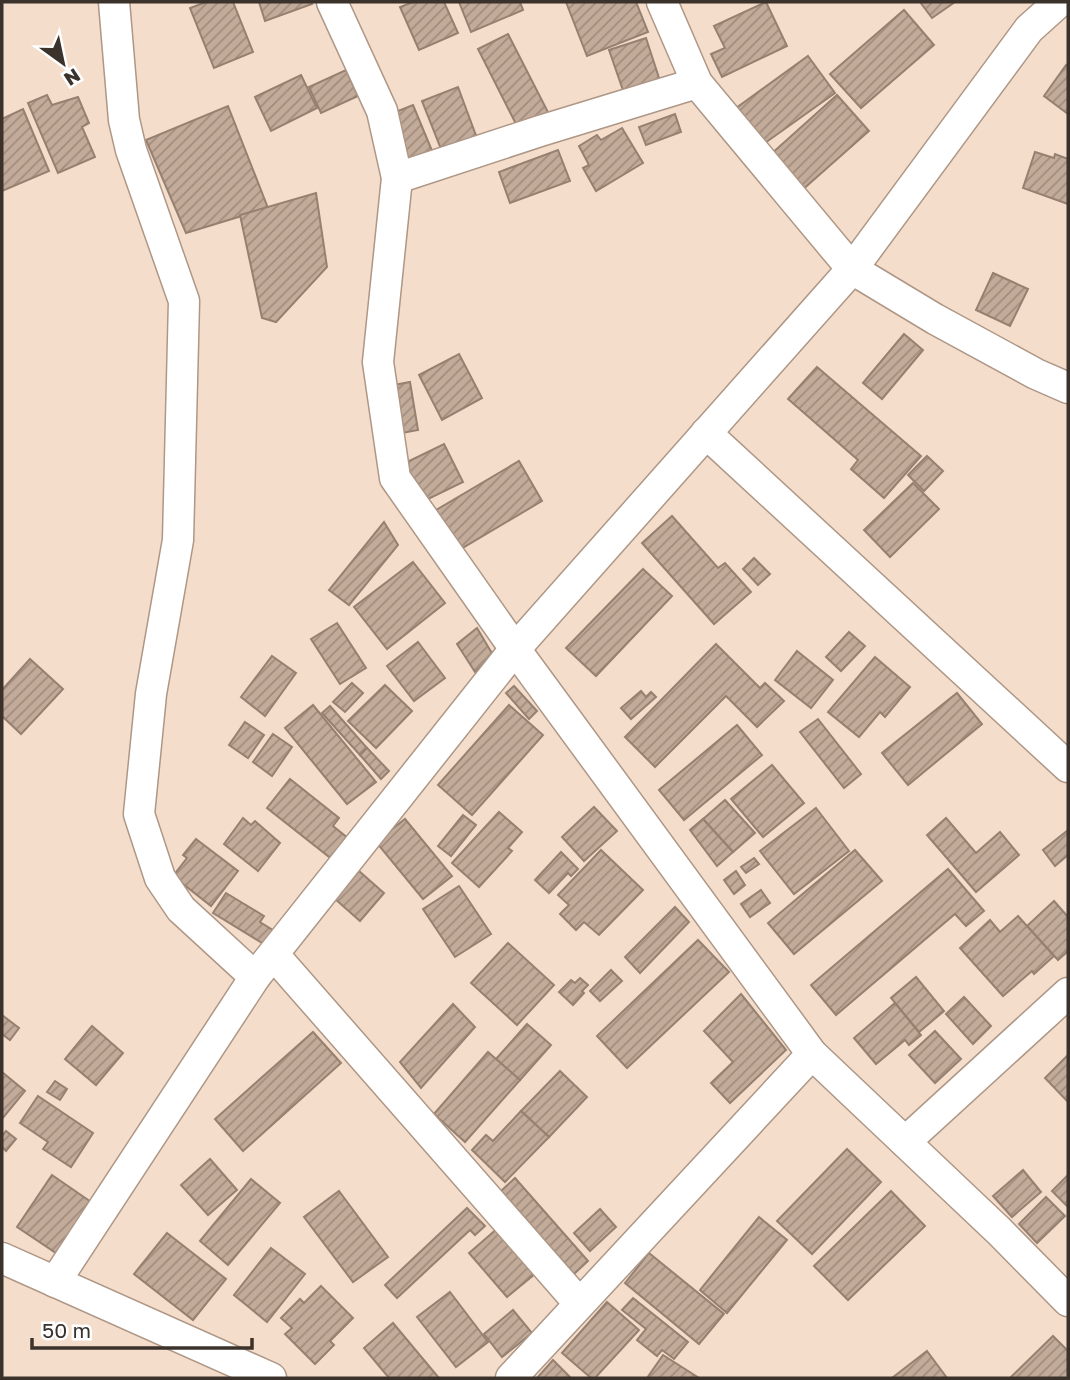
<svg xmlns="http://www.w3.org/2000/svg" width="1070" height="1380" font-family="'Golos Text',sans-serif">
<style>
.building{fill:url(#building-hatch);stroke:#968070;stroke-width:2}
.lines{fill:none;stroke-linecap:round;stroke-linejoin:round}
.minor-casing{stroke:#ae9786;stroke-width:33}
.minor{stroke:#fff;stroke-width:30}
</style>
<defs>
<pattern id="building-hatch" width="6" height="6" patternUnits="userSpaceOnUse" patternTransform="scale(1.75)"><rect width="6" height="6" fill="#c3ab9a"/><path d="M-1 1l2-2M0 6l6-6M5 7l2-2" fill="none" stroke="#a08c7e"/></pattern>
</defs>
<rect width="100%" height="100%" fill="#f5ddcb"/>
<g class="building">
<polygon points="206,2 233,2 253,52 214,68 190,8"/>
<polygon points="259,2 311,2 312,4 265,21"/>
<polygon points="413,2 444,2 458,33 419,50 400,7"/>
<polygon points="459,2 520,2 523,10 471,32"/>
<polygon points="566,2 636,2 648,32 587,56"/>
<polygon points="766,2 787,46 722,77 711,54 725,48 714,26"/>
<polygon points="920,2 955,2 932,18"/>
<polygon points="904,10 934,45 861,108 830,74"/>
<polygon points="508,34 551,118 521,134 478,49"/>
<polygon points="646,38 662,87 626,99 609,50"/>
<polygon points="808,56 835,93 758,148 732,111"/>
<polygon points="1066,65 1068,67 1068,114 1044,96"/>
<polygon points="346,70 358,96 321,113 309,87"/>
<polygon points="301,75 317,108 271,131 255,97"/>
<polygon points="458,87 478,141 443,154 422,101"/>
<polygon points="47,95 52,105 78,97 89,123 82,127 95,157 58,173 28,103"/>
<polygon points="837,95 869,131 801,191 770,155"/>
<polygon points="413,105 435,158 410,168 388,115"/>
<polygon points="228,106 268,208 186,233 146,140"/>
<polygon points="23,109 49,171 2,191 2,119"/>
<polygon points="675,114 681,132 646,145 639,127"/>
<polygon points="622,128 643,163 596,191 583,168 589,165 579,146 597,135 601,140"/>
<polygon points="558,150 570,181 510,203 499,172"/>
<polygon points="1035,152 1054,158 1055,154 1068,159 1068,204 1023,188"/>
<polygon points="316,193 327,267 276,322 262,318 240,215"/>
<polygon points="993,273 1028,289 1010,326 976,310"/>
<polygon points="904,334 923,350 882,399 863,383"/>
<polygon points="459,354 482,398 442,420 419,375"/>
<polygon points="817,367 921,456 884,498 851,469 858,460 788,399"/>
<polygon points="410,382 418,430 391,435 383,387"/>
<polygon points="444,444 463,482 422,502 403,464"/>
<polygon points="927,456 943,471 924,491 908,475"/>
<polygon points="519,461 542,501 459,550 436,510"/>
<polygon points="913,483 939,509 890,557 864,530"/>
<polygon points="672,516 718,568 725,563 751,592 714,624 642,543"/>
<polygon points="384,522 398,545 349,605 329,590"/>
<polygon points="754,558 770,574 758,585 743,569"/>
<polygon points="413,562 445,603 387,649 354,607"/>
<polygon points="643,569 672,596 596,676 566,648"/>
<polygon points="337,623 366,668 340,684 311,639"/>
<polygon points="477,628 493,655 475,672 457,644"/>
<polygon points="849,632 865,646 841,671 826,657"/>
<polygon points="418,642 445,678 414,701 387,666"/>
<polygon points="716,644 760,688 765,683 784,701 757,727 726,696 655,767 625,737"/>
<polygon points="797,651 833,680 811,708 775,680"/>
<polygon points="272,656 296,673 265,716 241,697"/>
<polygon points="875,657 910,687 885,717 880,712 859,737 828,712"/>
<polygon points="30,659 63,689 21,734 2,716 2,690"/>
<polygon points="352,683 363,693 345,712 333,702"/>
<polygon points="385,685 412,711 376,748 348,721"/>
<polygon points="514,686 537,711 529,719 506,693"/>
<polygon points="641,691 646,697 651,692 656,697 631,719 621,708"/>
<polygon points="957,693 982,724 908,785 882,753"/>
<polygon points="313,705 376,782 347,804 285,728"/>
<polygon points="509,705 543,735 472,815 438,785"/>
<polygon points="330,706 367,748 360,755 322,713"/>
<polygon points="818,719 861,774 844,788 800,732"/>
<polygon points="245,722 264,735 248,758 229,745"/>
<polygon points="737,725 762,755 684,820 659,790"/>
<polygon points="273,734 292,747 272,776 253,762"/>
<polygon points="367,748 389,771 381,779 360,755"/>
<polygon points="772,765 804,803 763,837 731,799"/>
<polygon points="290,779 339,818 333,826 349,839 333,860 267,808"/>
<polygon points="725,800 755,833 733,852 703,819"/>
<polygon points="594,807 617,831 584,861 562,837"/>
<polygon points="816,808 849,851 794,894 760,851"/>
<polygon points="499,812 522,832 508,848 512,851 479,887 452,863"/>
<polygon points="463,815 476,825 451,856 438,846"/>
<polygon points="243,818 251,825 255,821 280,843 258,871 224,844"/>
<polygon points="946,818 976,853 1000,832 1019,855 976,892 927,835"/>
<polygon points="405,819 452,876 423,899 376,842"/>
<polygon points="703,819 733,852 717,866 690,830"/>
<polygon points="1068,830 1068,855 1055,866 1043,850"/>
<polygon points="196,839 238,871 211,906 173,876 187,858 183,855"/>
<polygon points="601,850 643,890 599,935 584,922 576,930 560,914 569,905 558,895"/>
<polygon points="855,850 882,881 794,954 768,923"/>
<polygon points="561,852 578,869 571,876 568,873 549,893 535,880"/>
<polygon points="754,858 759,864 746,873 741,867"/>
<polygon points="948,869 984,911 966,926 955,914 836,1015 811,985"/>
<polygon points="359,871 384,893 360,921 335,899"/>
<polygon points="736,871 745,885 734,894 724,880"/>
<polygon points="459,886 491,934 455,957 423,909"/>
<polygon points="761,890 770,903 750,917 741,904"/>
<polygon points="226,893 264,916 260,922 276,932 267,946 213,913"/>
<polygon points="1054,901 1068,917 1068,951 1058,960 1027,926"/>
<polygon points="675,907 689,922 640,973 625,957"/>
<polygon points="1018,916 1054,956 1034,974 1032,971 1003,996 960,948 990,920 1000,932"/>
<polygon points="698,940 729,972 627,1068 597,1036"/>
<polygon points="508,943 554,985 517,1025 471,983"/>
<polygon points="611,970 622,981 600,1001 590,991"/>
<polygon points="916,977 944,1011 919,1032 891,998"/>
<polygon points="580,978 588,985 582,991 584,993 573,1005 559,992 571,980 575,983"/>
<polygon points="741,994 786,1050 730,1103 711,1083 733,1062 704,1031"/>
<polygon points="964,997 991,1026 973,1044 946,1014"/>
<polygon points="895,1003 921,1035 909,1045 905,1040 876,1064 854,1038"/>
<polygon points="453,1004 475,1027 421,1088 400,1062"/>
<polygon points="2,1015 19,1028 10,1040 2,1034"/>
<polygon points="527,1024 551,1045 520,1080 496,1059"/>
<polygon points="92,1026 123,1053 96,1085 65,1059"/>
<polygon points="935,1031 961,1059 935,1083 909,1055"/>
<polygon points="313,1032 341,1063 243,1151 215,1119"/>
<polygon points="488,1052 520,1080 465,1142 434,1114"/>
<polygon points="1068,1055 1068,1102 1045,1078"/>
<polygon points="560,1071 587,1097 549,1137 521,1111"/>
<polygon points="2,1072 25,1091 2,1119"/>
<polygon points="55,1081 67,1089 60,1100 47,1092"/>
<polygon points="38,1096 93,1133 71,1167 43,1149 48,1142 20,1123"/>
<polygon points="521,1111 549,1137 505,1182 472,1150 486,1135 493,1141"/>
<polygon points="6,1131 16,1139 6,1151 2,1147 2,1136"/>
<polygon points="847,1149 881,1182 812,1254 777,1221"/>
<polygon points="210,1159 237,1190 208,1215 181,1185"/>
<polygon points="1023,1170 1041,1192 1012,1217 993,1196"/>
<polygon points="52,1175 91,1202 56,1253 17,1227"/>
<polygon points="1068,1175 1068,1207 1052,1191"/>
<polygon points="515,1178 588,1261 574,1274 501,1191"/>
<polygon points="251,1179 280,1203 228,1265 200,1241"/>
<polygon points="339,1191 388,1257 353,1282 304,1217"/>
<polygon points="891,1191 925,1226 848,1300 814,1266"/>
<polygon points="1046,1197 1065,1216 1037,1243 1019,1224"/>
<polygon points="467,1208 485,1226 475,1235 470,1230 397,1298 385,1285"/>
<polygon points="600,1209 616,1227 590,1251 574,1233"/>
<polygon points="759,1217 787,1240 727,1313 700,1290"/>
<polygon points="498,1228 536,1273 507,1297 469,1253"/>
<polygon points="167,1233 226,1279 193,1320 134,1274"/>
<polygon points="271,1248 305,1274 267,1322 234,1295"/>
<polygon points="649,1253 724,1314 699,1344 625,1283"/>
<polygon points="321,1286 353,1318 330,1341 334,1345 315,1364 285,1334 292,1328 281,1318 300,1299 304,1303"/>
<polygon points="450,1292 488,1342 456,1367 417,1317"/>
<polygon points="633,1298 688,1342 674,1359 662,1350 657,1356 637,1340 646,1329 622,1310"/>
<polygon points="607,1302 639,1330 595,1378 591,1378 562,1353"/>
<polygon points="513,1310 532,1333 502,1357 484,1334"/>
<polygon points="393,1323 439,1378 389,1378 364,1348"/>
<polygon points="1053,1336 1068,1351 1068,1378 1010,1378"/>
<polygon points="927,1351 947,1378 892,1378"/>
<polygon points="663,1355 699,1378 647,1378"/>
<polygon points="553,1360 571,1378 537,1378"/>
</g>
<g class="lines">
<defs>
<g id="minor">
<polyline points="114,2 124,120 131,150 184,301 178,540 151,694 139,814 160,878 181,909 255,977"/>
<polyline points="332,2 382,111 397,178 378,362 395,478 515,649 812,1054 999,1231 1068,1301"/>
<polyline points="662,2 697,83 852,269 935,319 1036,374 1068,388"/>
<polyline points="397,178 540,131 697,83"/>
<polyline points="706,433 1068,767"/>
<polyline points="274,955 579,1303"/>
<polyline points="905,1142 1068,993"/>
<polyline points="2,1258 271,1378"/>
<polyline points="55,1282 255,977 515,649 852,269 1029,29 1059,2"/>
<polyline points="511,1378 812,1054"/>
</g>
</defs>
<use href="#minor" class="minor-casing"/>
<use href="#minor" class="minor"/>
</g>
<rect width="1070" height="1380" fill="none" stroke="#3b322b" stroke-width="7"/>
<g transform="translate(63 63) rotate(147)" stroke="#ffffff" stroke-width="5" paint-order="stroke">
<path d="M0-5L12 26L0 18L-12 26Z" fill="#3b322b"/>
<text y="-10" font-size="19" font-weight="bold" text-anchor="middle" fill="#3b322b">N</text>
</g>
<path d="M32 1338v10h220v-10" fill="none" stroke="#3b322b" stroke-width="3.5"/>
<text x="42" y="1338" font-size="21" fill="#3b322b" stroke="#ffffff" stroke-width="5" paint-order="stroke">50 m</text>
</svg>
